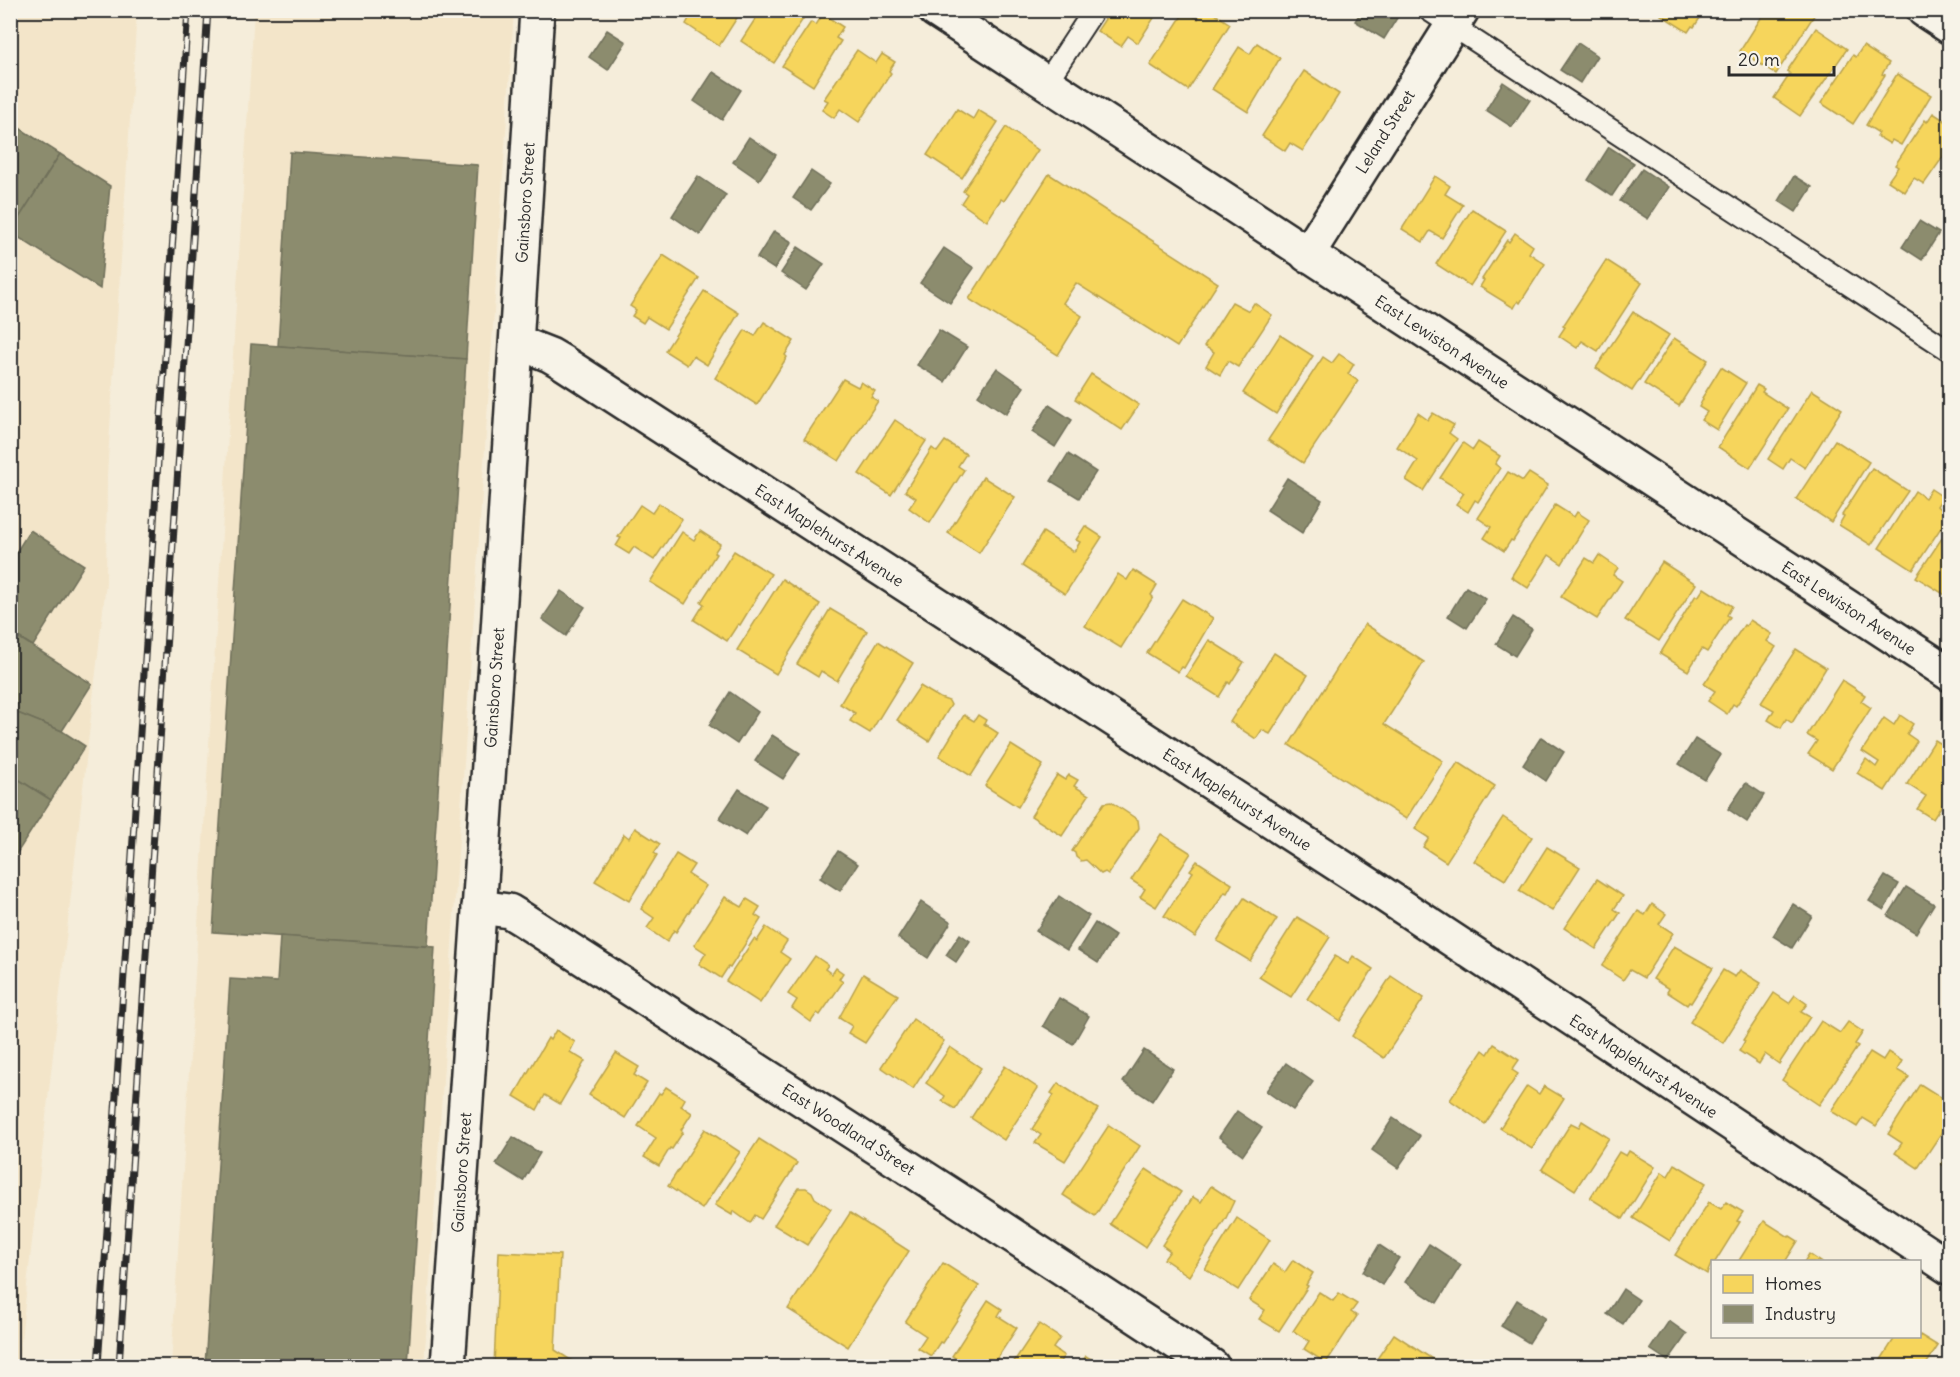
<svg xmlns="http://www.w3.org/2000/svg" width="1960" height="1377" font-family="Delius,sans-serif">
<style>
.built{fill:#f3e5c9}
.homes{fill:#f6d55c;stroke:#b9a24d;stroke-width:1.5}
.industry{fill:#8c8c6e;stroke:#6f6f5a;stroke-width:1.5}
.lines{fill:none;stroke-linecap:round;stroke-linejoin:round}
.service-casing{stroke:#2b2b2b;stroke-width:24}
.minor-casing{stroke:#2b2b2b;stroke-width:38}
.service{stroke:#f7f3e8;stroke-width:20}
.minor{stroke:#f7f3e8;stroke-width:33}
.rail-casing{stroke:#2b2b2b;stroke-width:7}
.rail{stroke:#f7f3e8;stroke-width:4.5;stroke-dasharray:14;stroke-linecap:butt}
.labels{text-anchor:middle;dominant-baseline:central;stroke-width:6;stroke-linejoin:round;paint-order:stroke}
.street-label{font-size:16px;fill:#2b2b2b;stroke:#f7f3e8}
</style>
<rect width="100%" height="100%" fill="#f5edda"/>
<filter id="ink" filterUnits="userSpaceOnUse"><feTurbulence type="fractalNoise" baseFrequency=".0167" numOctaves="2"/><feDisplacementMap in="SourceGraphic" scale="12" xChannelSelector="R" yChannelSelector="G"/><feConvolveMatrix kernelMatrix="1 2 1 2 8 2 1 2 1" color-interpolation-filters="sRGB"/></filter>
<g filter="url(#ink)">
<g class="built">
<polygon points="10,11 137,11 107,475 106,583 18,1366 10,1366"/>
<polygon points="254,11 514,11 424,1366 171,1366"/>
</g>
<g class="homes">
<polygon points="694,10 742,10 719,46 686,24"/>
<polygon points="761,10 796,10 805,16 774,63 741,41"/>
<polygon points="1111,10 1159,10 1138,43 1128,36 1121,46 1097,31"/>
<polygon points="1203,10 1209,10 1230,24 1188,90 1150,65 1185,11 1198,19"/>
<polygon points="1664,10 1702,10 1704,12 1694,27 1692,26 1688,32 1661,15"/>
<polygon points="1766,10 1810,10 1815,14 1776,74 1740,51"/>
<polygon points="823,14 843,27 836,38 841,41 813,86 782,66 811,22 816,25"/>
<polygon points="1816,28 1847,49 1800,116 1774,98 1790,74 1787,71"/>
<polygon points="1257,43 1280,58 1248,112 1212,89 1239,47 1250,54"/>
<polygon points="1863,46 1889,63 1882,74 1885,75 1853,124 1821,103 1853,55 1856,57"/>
<polygon points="857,50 876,63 882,54 895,62 889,71 891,73 859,122 840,109 834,118 822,110 828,101 824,99"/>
<polygon points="1304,71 1339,94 1303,151 1290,143 1285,151 1262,136"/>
<polygon points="1897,74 1931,95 1901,145 1892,140 1890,144 1877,136 1879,133 1866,125"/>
<polygon points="957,109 973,119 978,110 998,122 962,178 927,155"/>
<polygon points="1933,113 1950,124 1950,147 1924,184 1914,178 1905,192 1888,181 1898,167 1895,165 1925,120 1927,122"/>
<polygon points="1006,127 1038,150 1004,201 1001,199 987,221 961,203 967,194 963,191"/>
<polygon points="1049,174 1218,283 1177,347 1076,283 1063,303 1082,316 1058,355 969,299"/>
<polygon points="1435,176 1450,186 1445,194 1463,205 1442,238 1430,231 1423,242 1402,229"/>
<polygon points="1472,209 1506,231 1470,286 1436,264"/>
<polygon points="1515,233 1533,246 1529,253 1545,264 1520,303 1518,301 1514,308 1480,287 1484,280 1482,279 1507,240 1509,242"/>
<polygon points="663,255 699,278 666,329 647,317 643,323 632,316 636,310 630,306"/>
<polygon points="1606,260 1642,283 1598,351 1582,341 1577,348 1559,336 1565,327 1563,326"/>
<polygon points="704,291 739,313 707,365 693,356 687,365 665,351"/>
<polygon points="1232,302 1249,311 1254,303 1272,315 1238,367 1228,361 1220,375 1206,366 1214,352 1204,346"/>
<polygon points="1633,312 1669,335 1632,391 1596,368"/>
<polygon points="764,322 794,341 785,355 787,357 757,405 715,378 745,330 755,336"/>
<polygon points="1280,335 1313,356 1276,414 1243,393"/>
<polygon points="1674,338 1708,360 1679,406 1644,384"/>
<polygon points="1339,354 1354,364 1348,374 1358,381 1303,463 1268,440 1323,357 1332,363"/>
<polygon points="1721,367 1746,383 1717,430 1701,420 1707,412 1699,407 1703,399 1702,398"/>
<polygon points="1091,374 1139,405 1122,430 1075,399"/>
<polygon points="843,379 858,387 861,382 875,391 871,397 878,401 839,461 804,439"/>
<polygon points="1757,385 1764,389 1762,392 1788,409 1750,468 1718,447"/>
<polygon points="1812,390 1842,409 1805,468 1790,458 1783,469 1768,459"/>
<polygon points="1418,413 1428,420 1433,413 1454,425 1449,433 1457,439 1423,491 1406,480 1418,461 1397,447"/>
<polygon points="895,420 926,441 891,495 859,474"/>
<polygon points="1835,440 1869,462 1831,522 1796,499"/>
<polygon points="945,441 966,454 958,466 964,470 930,523 909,508 916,498 905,491 932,448 937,452"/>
<polygon points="1478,442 1500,456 1495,464 1500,468 1478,502 1475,500 1468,512 1456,504 1464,493 1440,478 1463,443 1473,450"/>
<polygon points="1872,468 1908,491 1871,545 1839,525 1844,516 1842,515"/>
<polygon points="1508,472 1523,481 1529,473 1548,485 1513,541 1511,540 1504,551 1484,538 1491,527 1478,518"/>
<polygon points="983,477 1015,497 979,553 948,533"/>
<polygon points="1931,489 1943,497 1937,506 1950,514 1913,570 1879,548 1915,491 1925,498"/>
<polygon points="659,503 682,519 654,560 634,547 629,554 616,546 621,538 618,537 640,505 652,513"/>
<polygon points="1555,505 1574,517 1577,512 1589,520 1562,564 1549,555 1528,588 1511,577"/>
<polygon points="1085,526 1102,537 1065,594 1022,566 1043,532 1074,552 1080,542 1076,540"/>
<polygon points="1950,526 1950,598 1916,577"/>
<polygon points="700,531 720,544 714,553 716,554 685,604 650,582 682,532 694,540"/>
<polygon points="734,551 771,574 740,625 738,624 727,641 694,620 704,604 701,602"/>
<polygon points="1599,555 1618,568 1613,575 1622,581 1597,619 1561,597 1586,558 1594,563"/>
<polygon points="1662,562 1696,584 1659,641 1625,620"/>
<polygon points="1133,570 1157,585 1151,595 1153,597 1121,648 1085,626 1118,574 1127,580"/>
<polygon points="782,579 820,604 776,674 737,650"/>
<polygon points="1704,588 1732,606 1727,615 1730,617 1707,652 1702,649 1688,671 1660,654 1696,595 1698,597"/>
<polygon points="1182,599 1213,618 1184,668 1182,667 1178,672 1147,653"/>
<polygon points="830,609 867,631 837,681 821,671 818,677 797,664"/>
<polygon points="1750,620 1772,634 1767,641 1776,647 1736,706 1733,704 1727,714 1708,701 1715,691 1704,684 1744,625 1746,626"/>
<polygon points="1365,624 1424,662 1384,724 1443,761 1406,819 1289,745"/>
<polygon points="1209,640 1244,662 1230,684 1228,682 1219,697 1186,676"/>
<polygon points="878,641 913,663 870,733 850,721 855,713 840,704"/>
<polygon points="1796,649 1826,668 1792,723 1786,719 1781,728 1768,720 1774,710 1761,703"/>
<polygon points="1274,653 1308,675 1270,734 1262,730 1256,739 1230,722"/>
<polygon points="1842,680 1865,695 1861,701 1871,708 1832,769 1808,754 1817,741 1807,735"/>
<polygon points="920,686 940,698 949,701 951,705 929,741 897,720"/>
<polygon points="964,715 974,721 978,715 986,720 984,724 998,733 971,776 939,756"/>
<polygon points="1900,715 1913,724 1907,734 1917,741 1885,791 1857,773 1866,759 1876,767 1879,762 1862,751 1884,718 1894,725"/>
<polygon points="1935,740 1950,749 1950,793 1933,819 1917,809 1926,796 1907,784"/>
<polygon points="1011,745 1043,765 1018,807 985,786"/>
<polygon points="1458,762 1495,786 1446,862 1423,847 1429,838 1415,829"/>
<polygon points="1057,775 1065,780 1069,775 1078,780 1074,786 1089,795 1062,836 1031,816"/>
<polygon points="1111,802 1138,820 1139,828 1108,874 1105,872 1101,874 1086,860 1081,861 1076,857 1075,853 1072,851 1104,803"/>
<polygon points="1503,817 1532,837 1505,880 1474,861"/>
<polygon points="635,828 660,844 654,853 657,855 629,901 595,881 624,834 629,838"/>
<polygon points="1161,834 1191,853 1156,907 1140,897 1145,889 1131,880"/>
<polygon points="1547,847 1580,867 1552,911 1519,891"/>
<polygon points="676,854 694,865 688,874 706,886 676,932 674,930 667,942 647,928 654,918 641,909"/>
<polygon points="1197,861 1232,884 1227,893 1225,892 1195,937 1164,916 1193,872 1190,870"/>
<polygon points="1597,879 1623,896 1614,909 1620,913 1596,949 1564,928"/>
<polygon points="725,897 742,907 747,899 760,907 755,915 761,919 730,968 728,967 721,978 699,964 706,953 694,945"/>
<polygon points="1244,898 1277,919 1250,961 1217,941"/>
<polygon points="1652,904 1666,914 1659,924 1673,933 1644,978 1630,970 1623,980 1602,966 1638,911 1645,915"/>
<polygon points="1297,917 1330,937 1291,997 1259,977"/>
<polygon points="766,927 787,941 780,952 790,959 760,1003 726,981 754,939 757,941"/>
<polygon points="1674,946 1713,968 1691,1003 1689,1002 1687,1005 1667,992 1669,989 1653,979"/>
<polygon points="815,956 828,965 825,969 832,974 836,968 843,973 839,979 843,982 820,1015 817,1013 811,1022 792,1008 797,1000 788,994"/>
<polygon points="1335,956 1348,964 1353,956 1373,969 1340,1021 1307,999"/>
<polygon points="1723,970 1735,977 1740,970 1761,983 1723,1043 1690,1022"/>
<polygon points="863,974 898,995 865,1043 848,1033 852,1026 839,1018"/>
<polygon points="1391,976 1424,998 1384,1058 1352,1036"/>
<polygon points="1774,993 1789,1003 1795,995 1807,1004 1801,1012 1810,1017 1779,1064 1765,1054 1759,1064 1739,1051 1745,1041 1743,1040"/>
<polygon points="913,1019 944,1041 913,1089 881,1067"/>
<polygon points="1821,1021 1840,1033 1848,1022 1863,1032 1855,1044 1858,1046 1819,1105 1782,1080"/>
<polygon points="556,1030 575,1042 570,1052 585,1061 560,1104 545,1095 537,1110 514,1096 548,1038 550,1040"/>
<polygon points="1494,1044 1519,1060 1512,1070 1518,1074 1485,1124 1450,1100 1483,1050 1488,1054"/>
<polygon points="950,1047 981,1068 955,1109 942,1101 945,1096 926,1083"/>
<polygon points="1870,1052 1883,1060 1888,1052 1902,1061 1897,1070 1909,1077 1876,1126 1863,1118 1857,1127 1831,1111"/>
<polygon points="616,1053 639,1067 634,1075 647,1083 625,1118 589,1095"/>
<polygon points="1005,1066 1038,1088 1004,1140 971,1118"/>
<polygon points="1058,1083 1098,1109 1065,1161 1035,1143 1041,1135 1032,1129 1054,1095 1051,1093"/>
<polygon points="1920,1084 1950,1103 1950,1120 1918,1168 1895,1153 1902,1143 1888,1134"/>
<polygon points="1527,1086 1539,1094 1544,1086 1564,1098 1532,1149 1500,1128"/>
<polygon points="666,1087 685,1099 681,1106 692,1113 681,1130 683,1132 672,1149 670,1148 659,1166 644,1157 656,1138 638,1126 659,1093 661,1094"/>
<polygon points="1582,1121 1609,1138 1575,1190 1542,1169 1571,1123 1579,1127"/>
<polygon points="1109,1125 1140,1146 1095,1216 1063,1195"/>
<polygon points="705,1129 740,1152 702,1209 668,1186"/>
<polygon points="759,1139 797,1163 761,1219 755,1215 750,1223 733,1211 732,1215 715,1205"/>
<polygon points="1950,1150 1950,1170 1941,1164"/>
<polygon points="1629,1151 1655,1167 1623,1219 1590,1198 1619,1152 1626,1156"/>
<polygon points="1675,1164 1706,1183 1670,1241 1633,1218 1662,1172 1668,1176"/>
<polygon points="1146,1169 1181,1192 1145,1247 1110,1224"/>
<polygon points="1211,1186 1234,1201 1226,1218 1189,1276 1164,1259 1170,1251 1162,1245 1193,1197 1201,1202"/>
<polygon points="798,1188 806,1188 812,1192 815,1198 831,1209 807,1245 774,1225"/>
<polygon points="1709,1202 1721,1209 1726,1202 1743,1212 1737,1221 1740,1222 1715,1262 1712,1262 1707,1274 1675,1255"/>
<polygon points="850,1213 909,1251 848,1347 788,1309"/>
<polygon points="1237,1218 1270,1240 1238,1290 1205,1269"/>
<polygon points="1764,1221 1789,1237 1790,1236 1798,1241 1785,1262 1738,1262"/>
<polygon points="499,1252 560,1255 555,1350 580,1366 494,1366"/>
<polygon points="1809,1254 1821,1262 1804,1262"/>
<polygon points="1293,1260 1313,1273 1306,1285 1308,1286 1279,1331 1259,1319 1265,1310 1249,1300 1273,1264 1285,1272"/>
<polygon points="943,1263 979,1286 942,1343 940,1342 931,1356 918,1348 926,1336 905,1322"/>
<polygon points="1319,1292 1333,1301 1339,1293 1357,1304 1351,1312 1357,1316 1326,1363 1304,1349 1309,1341 1293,1331"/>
<polygon points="988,1300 1002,1309 998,1316 1017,1328 992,1366 968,1366 952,1356"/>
<polygon points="1039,1324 1060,1338 1053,1348 1064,1356 1057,1366 1011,1366"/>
<polygon points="1394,1334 1443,1366 1372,1366"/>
<polygon points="1920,1335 1938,1346 1925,1366 1877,1366 1896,1336 1920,1336"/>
<polygon points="1086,1356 1102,1366 1079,1366"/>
</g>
<g class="industry">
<polygon points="1362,10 1402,10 1384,39 1355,21"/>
<polygon points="607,30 626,42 608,70 589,57"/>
<polygon points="1578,43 1597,56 1580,83 1560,70"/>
<polygon points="713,72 741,90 722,120 694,101"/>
<polygon points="1503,82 1530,100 1512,127 1486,110"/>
<polygon points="10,122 60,154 17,221 10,217"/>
<polygon points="749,137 776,155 759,180 733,162"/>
<polygon points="1609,147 1634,163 1612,196 1588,180"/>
<polygon points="290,152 478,165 466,359 278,346"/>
<polygon points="60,154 110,186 100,289 10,232"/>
<polygon points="1642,169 1669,187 1648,219 1620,201"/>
<polygon points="811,171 830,184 811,210 793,198"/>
<polygon points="698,176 726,195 700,235 672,216"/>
<polygon points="1794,176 1812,187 1796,212 1779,201"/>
<polygon points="1919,221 1939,233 1922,260 1902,247"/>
<polygon points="774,231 792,242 774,269 757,258"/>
<polygon points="798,247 824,264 806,290 781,273"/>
<polygon points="944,248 974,268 950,303 920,283"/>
<polygon points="939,330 967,347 945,382 917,365"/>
<polygon points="251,344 466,359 428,946 213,932"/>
<polygon points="997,368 1024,387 1006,414 978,395"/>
<polygon points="1049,405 1072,420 1055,447 1032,432"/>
<polygon points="1068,454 1096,472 1079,498 1051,481"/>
<polygon points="1287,478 1322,500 1302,533 1267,510"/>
<polygon points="30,530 84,565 33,646 10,632 10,562"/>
<polygon points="1466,587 1486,599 1467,628 1448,616"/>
<polygon points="561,591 585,607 566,636 542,619"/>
<polygon points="1513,617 1532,629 1515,656 1496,644"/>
<polygon points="10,632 92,684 62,731 10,710"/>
<polygon points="730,692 758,712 737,744 709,725"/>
<polygon points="10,710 62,731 85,746 51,800 10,774"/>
<polygon points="772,735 800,753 783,779 755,761"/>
<polygon points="1541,737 1564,752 1546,781 1523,765"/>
<polygon points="1695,739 1721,755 1705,780 1679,764"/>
<polygon points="10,774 51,800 10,864"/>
<polygon points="1746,783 1764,795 1747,822 1728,809"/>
<polygon points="739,789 766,806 746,836 719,819"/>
<polygon points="838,851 858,864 840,891 820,878"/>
<polygon points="1885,876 1899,884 1884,910 1869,901"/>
<polygon points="1906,887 1934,904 1916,933 1888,916"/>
<polygon points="1059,896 1089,916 1067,950 1036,931"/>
<polygon points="921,902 951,922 928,958 898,938"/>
<polygon points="1793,904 1812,916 1792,948 1773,936"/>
<polygon points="1095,923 1115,936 1098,963 1078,950"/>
<polygon points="960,934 970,941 956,962 946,955"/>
<polygon points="280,936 435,947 408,1366 205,1366 230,979 277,982"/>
<polygon points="1059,998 1089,1016 1073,1044 1043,1026"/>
<polygon points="1144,1050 1173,1069 1152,1101 1123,1082"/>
<polygon points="1286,1063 1313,1082 1293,1110 1266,1091"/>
<polygon points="1237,1111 1262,1128 1243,1155 1219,1137"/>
<polygon points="1393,1118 1420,1136 1398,1168 1372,1150"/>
<polygon points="513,1137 540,1153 523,1181 496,1164"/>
<polygon points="1429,1244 1461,1265 1437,1303 1405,1282"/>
<polygon points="1379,1245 1399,1258 1382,1285 1363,1272"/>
<polygon points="1623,1289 1639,1300 1623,1324 1607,1314"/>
<polygon points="1517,1300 1545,1318 1529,1343 1501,1326"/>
<polygon points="1669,1321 1687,1334 1668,1361 1650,1349"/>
</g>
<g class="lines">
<defs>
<g id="service">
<polyline points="1428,10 1950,351"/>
<polyline points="1046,83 1094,10"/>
</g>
<g id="minor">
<path id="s1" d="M935,10l1015,664"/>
<polyline points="1924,10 1950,27"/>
<path id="s2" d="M1307,255l155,-245"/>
<path id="s3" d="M517,342l33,13 12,7 806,522 582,384"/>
<path id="s4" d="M479,907l30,4 13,8 432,278 258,169"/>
<path id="s5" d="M448,1366l50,-734 39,-622"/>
</g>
</defs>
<use href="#service" class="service-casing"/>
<use href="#minor" class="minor-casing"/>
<use href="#service" class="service"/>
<use href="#minor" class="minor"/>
<defs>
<g id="rail">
<polyline points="98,1366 188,10"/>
<polyline points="119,1366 208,10"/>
</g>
</defs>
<use href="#rail" class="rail-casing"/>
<use href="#rail" class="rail"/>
</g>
</g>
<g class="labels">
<g class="street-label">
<text stroke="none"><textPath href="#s2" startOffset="146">Leland Street</textPath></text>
<text stroke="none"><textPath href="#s5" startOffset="1166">Gainsboro Street</textPath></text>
<text stroke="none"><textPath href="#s1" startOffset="606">East Lewiston Avenue</textPath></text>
<text stroke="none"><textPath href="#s3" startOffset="368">East Maplehurst Avenue</textPath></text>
<text stroke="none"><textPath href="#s1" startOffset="1092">East Lewiston Avenue</textPath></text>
<text stroke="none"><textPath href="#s5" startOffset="680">Gainsboro Street</textPath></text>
<text stroke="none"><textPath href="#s3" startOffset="854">East Maplehurst Avenue</textPath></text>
<text stroke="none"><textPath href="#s3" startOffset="1340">East Maplehurst Avenue</textPath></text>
<text stroke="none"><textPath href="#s4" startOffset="434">East Woodland Street</textPath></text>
<text stroke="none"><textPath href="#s5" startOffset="194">Gainsboro Street</textPath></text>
</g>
</g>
<rect width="1960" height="1377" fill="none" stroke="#f7f3e8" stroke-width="36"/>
<rect x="18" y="18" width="1924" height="1341" fill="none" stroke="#2b2b2b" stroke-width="2" filter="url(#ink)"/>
<rect x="1711" y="1260" width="210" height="78" fill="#f7f3e8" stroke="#a5a39c" stroke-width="1.5"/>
<rect x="1723" y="1275" width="30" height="18" fill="#f6d55c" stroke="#a5a39c" stroke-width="1.5"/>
<text x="1765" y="1290" font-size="18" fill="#2b2b2b">Homes</text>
<rect x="1723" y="1305" width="30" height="18" fill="#8c8c6e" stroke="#a5a39c" stroke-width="1.5"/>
<text x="1765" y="1320" font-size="18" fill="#2b2b2b">Industry</text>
<path d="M1729 66v9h105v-9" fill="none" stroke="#2b2b2b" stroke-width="3"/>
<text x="1738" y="66" font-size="18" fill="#2b2b2b" stroke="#f7f3e8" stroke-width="4.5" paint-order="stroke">20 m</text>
</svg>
